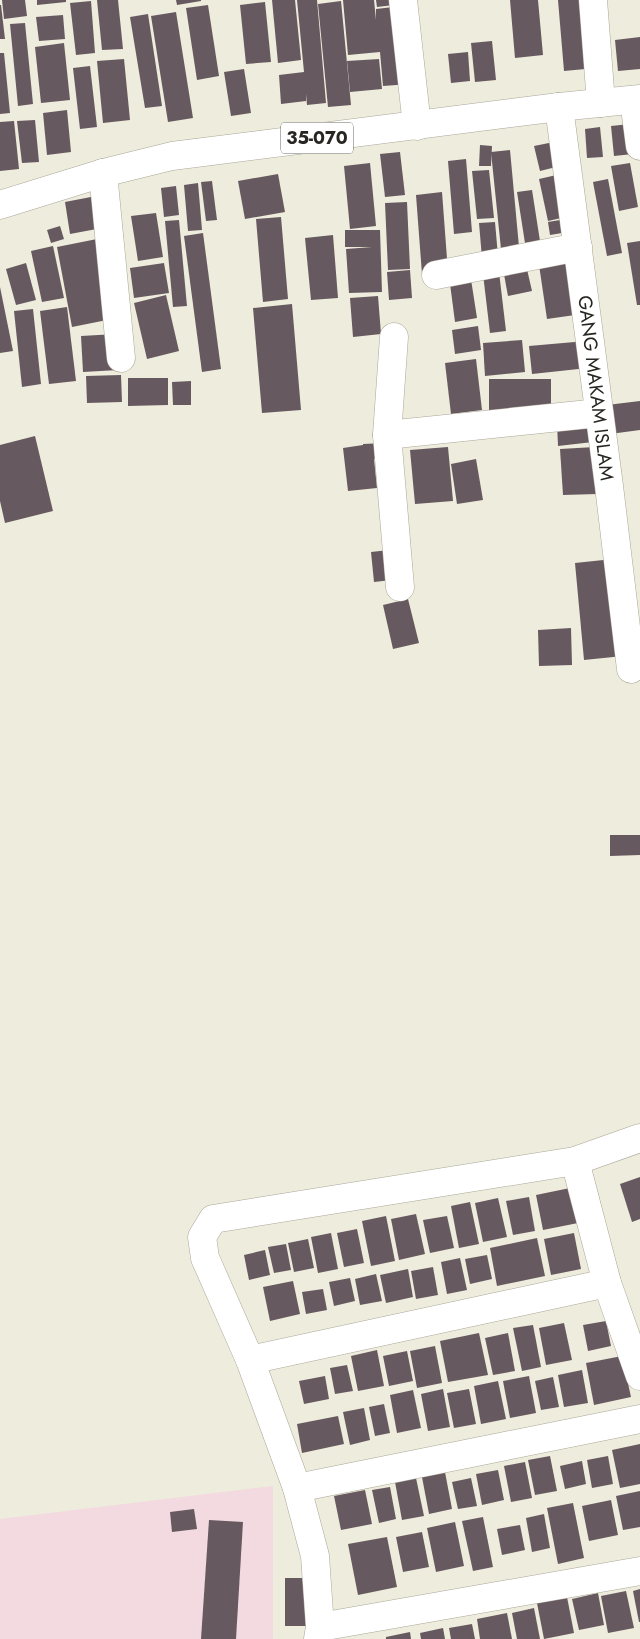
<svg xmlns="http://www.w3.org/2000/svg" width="640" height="1639" font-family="Jost,sans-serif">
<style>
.industrial{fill:#f3d9e0}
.building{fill:#675960}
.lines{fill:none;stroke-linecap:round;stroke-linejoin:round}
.minor-casing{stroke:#aaa798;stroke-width:29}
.major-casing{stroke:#aaa798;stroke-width:29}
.minor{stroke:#fff;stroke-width:28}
.major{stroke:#fff;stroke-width:28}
.labels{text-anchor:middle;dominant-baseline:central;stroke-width:5;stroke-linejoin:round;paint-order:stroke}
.shield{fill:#fff;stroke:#686764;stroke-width:1}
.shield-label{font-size:18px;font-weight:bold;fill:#272621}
.street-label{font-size:19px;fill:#272621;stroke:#fff}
</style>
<rect width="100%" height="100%" fill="#eeecdc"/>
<polygon class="industrial" points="273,1486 273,1639 0,1639 0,1519"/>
<g class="building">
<polygon points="2,0 25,0 27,16 4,19"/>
<polygon points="37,0 66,0 66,2 37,5"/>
<polygon points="97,0 118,0 123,49 102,50"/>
<polygon points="176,0 201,0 201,1 177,5"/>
<polygon points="272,0 295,0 301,60 278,63"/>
<polygon points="297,0 317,0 326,103 307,105 306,94 306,101 281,104 279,75 304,72"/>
<polygon points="343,0 374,0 376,20 376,9 402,6 410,84 383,86 380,52 348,55"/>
<polygon points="376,0 401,0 402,4 377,7"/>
<polygon points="510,0 538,0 543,55 515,58"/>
<polygon points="558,0 589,0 596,68 564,71"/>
<polygon points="91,1 95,53 76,55 70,3"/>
<polygon points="341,1 351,105 328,107 318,4"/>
<polygon points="265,2 271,62 246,64 240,5"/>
<polygon points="0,5 1,5 5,39 0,39"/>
<polygon points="208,5 219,76 197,80 186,8"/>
<polygon points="176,12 193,118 168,122 151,16"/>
<polygon points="148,14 162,106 145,108 130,17"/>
<polygon points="63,15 65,39 39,41 36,17"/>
<polygon points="25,23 33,104 18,106 10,24"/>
<polygon points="640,37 640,69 618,71 615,40"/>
<polygon points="492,41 496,80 475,82 471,43"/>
<polygon points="64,43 70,100 41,103 35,47"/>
<polygon points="468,52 470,81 451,83 448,54"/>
<polygon points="0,53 4,53 10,113 0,114"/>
<polygon points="124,59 130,120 103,123 97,61"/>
<polygon points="379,59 382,89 350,92 347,61"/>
<polygon points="90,66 97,127 80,129 73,68"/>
<polygon points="244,69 251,113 231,116 224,72"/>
<polygon points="67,110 71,152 47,155 43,113"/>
<polygon points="35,120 39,162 22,163 17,121"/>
<polygon points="14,121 19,169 0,171 0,122"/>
<polygon points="630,124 633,154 614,156 611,126"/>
<polygon points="600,127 603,157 587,158 585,129"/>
<polygon points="559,141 564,165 540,171 534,146"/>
<polygon points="480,145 492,146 491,166 479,166"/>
<polygon points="510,150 519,247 501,249 491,152"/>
<polygon points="400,152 405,195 385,197 380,154"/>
<polygon points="466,159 472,232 454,234 448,161"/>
<polygon points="370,163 376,226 350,229 344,166"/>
<polygon points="630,163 638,207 619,211 611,166"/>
<polygon points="489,170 494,218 477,219 472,171"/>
<polygon points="278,174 285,212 245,219 238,181"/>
<polygon points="561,174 570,216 548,221 539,179"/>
<polygon points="608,179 622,253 607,256 593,182"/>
<polygon points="212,181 217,220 206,221 201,182"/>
<polygon points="198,183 202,230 188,231 184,185"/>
<polygon points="176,186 179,215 164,217 161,188"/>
<polygon points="532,190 540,241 525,243 517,192"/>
<polygon points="442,192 448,272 422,274 416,195"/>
<polygon points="96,196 102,228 70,234 65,202"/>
<polygon points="407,202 410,269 388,270 385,203"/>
<polygon points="156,213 163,257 138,261 131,216"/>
<polygon points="281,217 288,299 263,302 256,219"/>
<polygon points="566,219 568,232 550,235 548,222"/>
<polygon points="179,220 187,306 173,307 165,221"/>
<polygon points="495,222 498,256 482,258 479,223"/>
<polygon points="60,226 64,239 51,243 47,230"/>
<polygon points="345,230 380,230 382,292 349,293 346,249 372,247 345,247"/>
<polygon points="203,233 221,369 202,372 184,236"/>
<polygon points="333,235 338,298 311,300 305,238"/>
<polygon points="102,238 117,318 72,327 57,247"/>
<polygon points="640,241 640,305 637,305 627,243"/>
<polygon points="53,246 64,298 42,302 31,251"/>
<polygon points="574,253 582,314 547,319 538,258"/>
<polygon points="26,263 36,300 16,305 6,269"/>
<polygon points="164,263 169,293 134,298 130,268"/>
<polygon points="526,265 532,291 508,296 503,269"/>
<polygon points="410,270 412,298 389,300 387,272"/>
<polygon points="499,272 506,331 490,333 483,274"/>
<polygon points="470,273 477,318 455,322 449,276"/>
<polygon points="0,287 13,351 0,353"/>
<polygon points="166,295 179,351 147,359 134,303"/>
<polygon points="378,296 381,334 353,337 350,298"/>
<polygon points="292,304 301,410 262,413 253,308"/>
<polygon points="67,307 76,381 49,384 40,311"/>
<polygon points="33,309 41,384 22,387 14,311"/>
<polygon points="478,326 481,350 455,354 452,330"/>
<polygon points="116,334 118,370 83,372 81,336"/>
<polygon points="522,340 525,372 485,376 483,343"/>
<polygon points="586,341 588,368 532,374 529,346"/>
<polygon points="476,359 482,410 451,414 445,363"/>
<polygon points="121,375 122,402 87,403 86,376"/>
<polygon points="128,378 168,378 168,405 128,406"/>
<rect x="489" y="379" width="62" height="31"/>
<polygon points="191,381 191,405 173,405 172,382"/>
<polygon points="640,401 640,430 610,434 607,405"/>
<polygon points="591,420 593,442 558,446 557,423"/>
<polygon points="35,436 53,511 5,523 0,501 0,445"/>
<polygon points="385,443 385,459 374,459 377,488 348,491 343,448 363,445 363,444"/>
<polygon points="448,447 453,501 415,504 410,450"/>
<polygon points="595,447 597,494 563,495 560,449"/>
<polygon points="476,459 483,500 457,504 451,464"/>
<polygon points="389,550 392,580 374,582 371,552"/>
<polygon points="613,559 623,656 584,660 575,563"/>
<polygon points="408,599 419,643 393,649 383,605"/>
<polygon points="571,628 572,665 539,666 538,630"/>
<polygon points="610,835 640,835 640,855 610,856"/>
<polygon points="640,1177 640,1219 632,1222 620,1184"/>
<polygon points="570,1188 578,1223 543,1230 536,1195"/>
<polygon points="529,1197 535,1231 513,1235 506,1201"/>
<polygon points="498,1198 507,1237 483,1242 475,1203"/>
<polygon points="470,1202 479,1244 459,1248 451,1206"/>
<polygon points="416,1214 425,1254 399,1260 391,1219"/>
<polygon points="386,1216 395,1261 371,1266 362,1221"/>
<polygon points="447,1216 454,1248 430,1253 423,1220"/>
<polygon points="357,1229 364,1263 344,1267 337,1233"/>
<polygon points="331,1233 338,1269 318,1273 311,1237"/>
<polygon points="574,1233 581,1269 551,1275 544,1239"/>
<polygon points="537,1238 545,1276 497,1286 490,1248"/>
<polygon points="308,1239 314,1268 294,1272 288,1243"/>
<polygon points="286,1244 291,1270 274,1273 268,1247"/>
<polygon points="265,1250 270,1275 249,1280 244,1255"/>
<polygon points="487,1255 492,1279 470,1284 465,1259"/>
<polygon points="460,1258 467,1290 447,1294 441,1262"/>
<polygon points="433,1267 438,1295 416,1299 411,1271"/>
<polygon points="408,1269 413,1297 386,1303 380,1275"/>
<polygon points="376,1274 382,1301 360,1305 355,1279"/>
<polygon points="350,1278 355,1301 334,1306 329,1282"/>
<polygon points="293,1281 300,1314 270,1321 263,1287"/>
<polygon points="323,1289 327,1310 306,1314 302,1292"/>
<polygon points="606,1321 611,1346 588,1351 583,1325"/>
<polygon points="564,1323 572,1360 546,1365 539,1328"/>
<polygon points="533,1325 541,1367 522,1371 513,1328"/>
<polygon points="479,1333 488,1375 448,1382 440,1341"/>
<polygon points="508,1333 515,1371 493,1375 485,1338"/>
<polygon points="435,1346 442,1383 417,1388 410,1351"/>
<polygon points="377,1350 384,1386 358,1391 351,1356"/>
<polygon points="407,1351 413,1381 389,1386 383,1356"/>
<polygon points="622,1356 631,1397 594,1405 586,1363"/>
<polygon points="347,1365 353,1391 335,1394 330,1368"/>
<polygon points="582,1370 588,1403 564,1407 558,1375"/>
<polygon points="325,1376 329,1399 304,1404 299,1381"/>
<polygon points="529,1376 536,1413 510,1418 503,1381"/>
<polygon points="553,1377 559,1407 541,1410 535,1381"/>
<polygon points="498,1381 506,1419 481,1424 474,1386"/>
<polygon points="443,1389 450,1427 428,1431 421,1394"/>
<polygon points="469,1389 476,1424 454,1428 447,1393"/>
<polygon points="413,1390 421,1428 397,1433 390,1395"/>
<polygon points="384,1404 390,1433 375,1436 369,1407"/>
<polygon points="364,1408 370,1440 350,1445 343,1412"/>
<polygon points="338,1416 344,1444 302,1453 297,1424"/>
<polygon points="640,1444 640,1484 620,1488 612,1450"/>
<polygon points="550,1456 557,1491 535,1495 528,1460"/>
<polygon points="608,1456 613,1484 592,1488 587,1460"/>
<polygon points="582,1461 586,1484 565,1489 560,1466"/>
<polygon points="525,1462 532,1498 511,1502 504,1466"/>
<polygon points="498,1470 504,1500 482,1505 476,1474"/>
<polygon points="445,1472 452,1509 429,1514 422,1477"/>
<polygon points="416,1478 424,1516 402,1520 395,1482"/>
<polygon points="471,1478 477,1506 458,1509 452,1482"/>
<polygon points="390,1487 396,1519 379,1523 372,1490"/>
<polygon points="365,1490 372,1524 341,1530 334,1496"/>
<polygon points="640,1491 640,1527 623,1530 616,1496"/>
<polygon points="611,1500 618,1535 589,1541 582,1506"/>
<polygon points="573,1503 584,1558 558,1564 547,1508"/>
<polygon points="194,1509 197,1529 172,1532 170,1512"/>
<polygon points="544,1514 550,1548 532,1552 526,1518"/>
<polygon points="483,1517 493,1567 473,1571 462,1521"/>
<polygon points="209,1520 243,1522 236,1639 201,1639"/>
<polygon points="455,1522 464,1566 436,1572 427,1528"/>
<polygon points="520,1525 525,1550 502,1555 497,1529"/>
<polygon points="422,1532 429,1567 403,1572 396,1537"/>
<polygon points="387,1537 397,1587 358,1595 348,1544"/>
<rect x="285" y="1578" width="24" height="48"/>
<polygon points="640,1589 640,1622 639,1622 633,1591"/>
<polygon points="626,1591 634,1628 608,1633 601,1596"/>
<polygon points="598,1593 604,1625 579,1630 572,1599"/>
<polygon points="567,1597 574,1633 544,1639 537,1603"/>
<polygon points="534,1608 540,1639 517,1639 512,1613"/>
<polygon points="507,1613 512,1639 480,1639 477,1619"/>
<polygon points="472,1624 475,1639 451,1639 449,1628"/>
<polygon points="443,1628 445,1639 421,1639 420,1633"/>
<polygon points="410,1632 411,1639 386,1639 386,1637"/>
</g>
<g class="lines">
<defs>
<g id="minor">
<polyline points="403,0 417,126"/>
<polyline points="593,0 601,103"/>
<polyline points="634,100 640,146"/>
<polyline points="559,107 609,486 631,669"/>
<polyline points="103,173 121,358"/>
<polyline points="436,275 578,247"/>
<polyline points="394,337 387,435 400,587"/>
<polyline points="387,435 599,413"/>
<polyline points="575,1161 607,1283 640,1376"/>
<polyline points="250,1360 607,1283"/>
<polyline points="297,1488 640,1419"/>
<polyline points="320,1627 640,1571"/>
<polyline points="318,1639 320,1627 315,1556 297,1488 250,1360 205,1258 202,1237 213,1219 575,1161 640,1138"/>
</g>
<polyline id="major" points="0,205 103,173 172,156 559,107 640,99"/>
</defs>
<use href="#minor" class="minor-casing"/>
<use href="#major" class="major-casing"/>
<use href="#minor" class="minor"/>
<use href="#major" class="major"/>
</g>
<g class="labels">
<rect class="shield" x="281" y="122.5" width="72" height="31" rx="4"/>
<g class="shield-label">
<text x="317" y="138">35-070</text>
</g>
<g class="street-label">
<text transform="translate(596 388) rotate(83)">GANG MAKAM ISLAM</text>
</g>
</g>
</svg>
